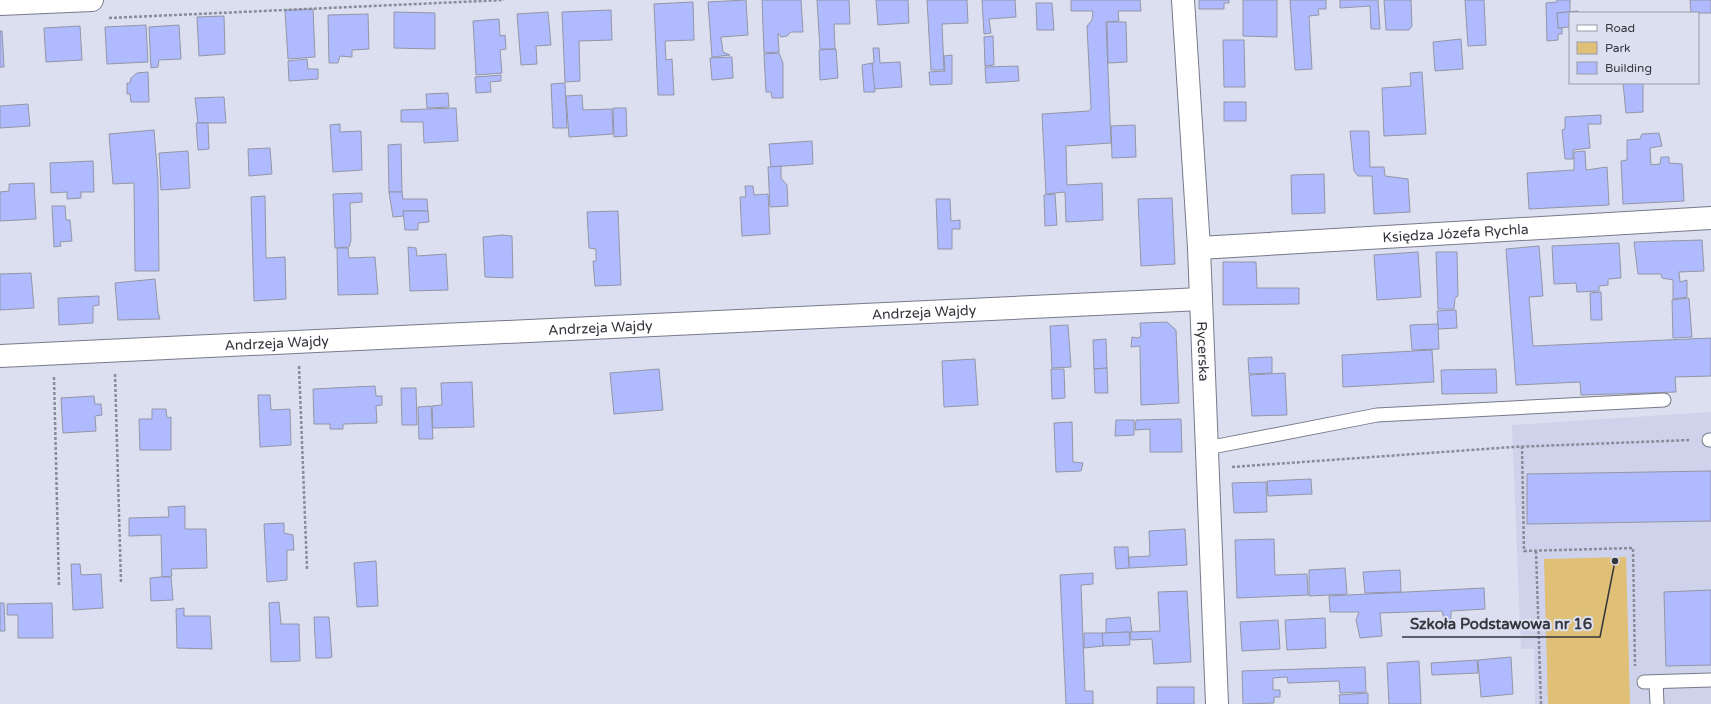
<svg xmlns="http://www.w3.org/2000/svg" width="1711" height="704" font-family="'Varela Round',sans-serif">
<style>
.built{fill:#ced3eb}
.green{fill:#e0c076}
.building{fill:#afbbfe;stroke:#9396a6}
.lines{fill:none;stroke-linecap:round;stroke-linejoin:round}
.lane-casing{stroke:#777a89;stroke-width:15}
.street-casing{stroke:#777a89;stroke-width:24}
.path{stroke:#898c98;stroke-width:2.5;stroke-dasharray:3 2;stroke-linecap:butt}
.lane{stroke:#fff;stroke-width:13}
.street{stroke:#fff;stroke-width:22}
.labels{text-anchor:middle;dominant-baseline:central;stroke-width:4;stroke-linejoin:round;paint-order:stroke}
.street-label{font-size:14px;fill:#35363d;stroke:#dbdff0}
.leader{fill:none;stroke:#35363d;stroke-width:1.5}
.callout-dot{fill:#35363d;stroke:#dbdff0;stroke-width:1.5}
.callout-label{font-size:15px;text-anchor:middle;font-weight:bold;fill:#35363d;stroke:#dbdff0;stroke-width:4;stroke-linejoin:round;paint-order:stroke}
</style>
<rect width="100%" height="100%" fill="#dbdff0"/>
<polygon class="built" points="1711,412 1711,704 1535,704 1534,649 1521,649 1512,425"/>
<polygon class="green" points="1626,557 1630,704 1548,704 1544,559"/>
<g class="building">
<polygon points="746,0 748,35 721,37 723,52 730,55 712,57 708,2"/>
<polygon points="762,0 801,0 803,32 791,32 787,36 781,37 778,33 779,52 764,53"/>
<polygon points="817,0 849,0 850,24 834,24 835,49 820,49"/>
<polygon points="876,0 908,0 909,23 878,25"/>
<polygon points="927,0 967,0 968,23 942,24 944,70 931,70"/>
<polygon points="982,0 1015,0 1016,17 989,19 991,33 984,34"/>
<polygon points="1071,0 1140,0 1141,11 1118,11 1119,21 1106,22 1111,143 1066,146 1067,185 1102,183 1103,220 1066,222 1065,192 1046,194 1042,114 1089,111 1091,108 1087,26 1092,20 1093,11 1071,11"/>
<polygon points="1199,0 1229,0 1229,3 1224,3 1224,9 1199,9"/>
<polygon points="1243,0 1277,0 1277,37 1243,36"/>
<polygon points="1290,0 1326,0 1326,9 1318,9 1319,15 1309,16 1312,69 1295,70"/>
<polygon points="1340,0 1378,0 1380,29 1371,29 1370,6 1340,8"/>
<polygon points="1384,0 1411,0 1412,26 1409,30 1386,30"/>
<polygon points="1465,0 1484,0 1486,45 1468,46"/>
<polygon points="1557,0 1570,0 1570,12 1557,13 1558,28 1562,28 1562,34 1558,34 1558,40 1547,41 1546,3 1557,2"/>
<polygon points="1690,0 1711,0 1711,13 1691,13"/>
<polygon points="693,2 694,40 665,41 666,60 672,59 674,95 658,95 654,4"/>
<polygon points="1036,3 1052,3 1054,30 1037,30"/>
<polygon points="313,9 315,57 288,59 285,10"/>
<polygon points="611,10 612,40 579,41 580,81 565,82 562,12"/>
<polygon points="1578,11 1578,13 1570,13 1570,27 1558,28 1557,13"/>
<polygon points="394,12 435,13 435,49 394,48"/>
<polygon points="548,12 551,45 536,46 537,64 521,65 517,14"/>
<polygon points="368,14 369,49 352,50 352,57 340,56 338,63 329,63 328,15"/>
<polygon points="224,16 225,54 199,56 197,17"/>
<polygon points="499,19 500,36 505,35 506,49 500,50 502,73 476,75 473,21"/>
<polygon points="1107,22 1126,22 1127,62 1108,63"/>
<polygon points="146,25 148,62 107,64 105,27"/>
<polygon points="179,25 181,59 159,60 158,67 151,68 149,27"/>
<polygon points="80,26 82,60 46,62 44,28"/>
<polygon points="0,31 2,31 4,67 0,67"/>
<polygon points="993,36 994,65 985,66 984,37"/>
<polygon points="1461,39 1463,69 1435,71 1433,42"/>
<polygon points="1223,40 1244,40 1245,87 1224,87"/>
<polygon points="873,48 879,48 880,63 900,62 902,87 874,89 872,63 874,63"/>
<polygon points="836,49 838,78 820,80 819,50"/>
<polygon points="779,53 783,63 783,98 772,98 771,92 766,92 764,54"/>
<polygon points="952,55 952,84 930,85 929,72 945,71 944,56"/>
<polygon points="732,57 733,78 712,80 710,58"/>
<polygon points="307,59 308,69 318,69 318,79 289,81 288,61"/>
<polygon points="872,63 875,92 864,92 862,65"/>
<polygon points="1018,66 1019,81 986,83 985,67"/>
<polygon points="148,72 149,102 131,102 130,94 127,94 127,83 130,83 131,78 137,73"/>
<polygon points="1422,72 1426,134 1384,136 1382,88 1411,86 1410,73"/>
<polygon points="501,75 501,81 490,82 491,92 476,93 475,77"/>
<polygon points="565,83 567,128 553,128 551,84"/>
<polygon points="1623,83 1643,83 1643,112 1626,113"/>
<polygon points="448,93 449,107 427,108 426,94"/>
<polygon points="582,95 583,110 612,109 613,134 569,137 566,96"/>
<polygon points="224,97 226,123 198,123 195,98"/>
<rect x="1224" y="102" width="22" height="19"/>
<polygon points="28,104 30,126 0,128 0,106"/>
<polygon points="456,108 458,141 424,143 423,122 401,122 401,110"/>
<polygon points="613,108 626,108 627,136 614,137"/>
<polygon points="1601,115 1601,124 1588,124 1590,148 1573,150 1573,159 1565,159 1562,130 1565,129 1565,117"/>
<polygon points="196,123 208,123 209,149 198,150"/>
<polygon points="340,124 340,132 361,131 362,170 333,172 330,125"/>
<polygon points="1135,125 1136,157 1112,158 1111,126"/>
<polygon points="154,130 158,180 159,271 135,271 134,183 113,184 109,134"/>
<polygon points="1350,131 1369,131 1370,167 1384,167 1385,176 1408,179 1410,212 1374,214 1372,176 1358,176 1354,171"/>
<polygon points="1659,133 1662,146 1650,148 1651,165 1660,164 1661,157 1669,157 1669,163 1682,164 1684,201 1623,204 1621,161 1627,160 1627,140 1640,139 1642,134"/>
<polygon points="812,141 813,164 771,167 769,144"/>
<polygon points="401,144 402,192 389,192 388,145"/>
<polygon points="270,148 272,174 249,176 248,149"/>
<polygon points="188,151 190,188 161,190 159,153"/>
<polygon points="1585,151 1586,170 1607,167 1609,205 1529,209 1527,173 1574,170 1574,152"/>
<polygon points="93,161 94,192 81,192 81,198 67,199 67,192 51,193 50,163"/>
<polygon points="781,166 781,178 787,185 788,206 770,207 768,167"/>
<polygon points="1324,174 1325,213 1292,214 1291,175"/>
<polygon points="34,183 36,219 0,221 0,192 9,191 9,184"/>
<polygon points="745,186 753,186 754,195 768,194 770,234 742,236 740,197 746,197"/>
<polygon points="389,192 402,192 403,199 427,199 428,211 403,211 404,216 393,217"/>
<polygon points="362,193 362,202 350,203 351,240 349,247 335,248 333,194"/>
<polygon points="1055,194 1057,225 1045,226 1044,195"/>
<polygon points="265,196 266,258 285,257 286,299 254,301 251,197"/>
<polygon points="1172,198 1175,264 1141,266 1138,199"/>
<polygon points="936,199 950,199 951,221 960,220 960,229 952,229 952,249 938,249"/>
<polygon points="52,206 65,206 66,220 70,220 72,241 60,242 61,246 54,247"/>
<polygon points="403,211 428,211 429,222 418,223 418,230 405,230"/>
<polygon points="618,211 621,285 595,286 593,261 596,261 596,249 589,248 587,212"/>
<polygon points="502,235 512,236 513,278 485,277 483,237"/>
<polygon points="1702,240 1704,271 1679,272 1680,282 1687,280 1687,297 1673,299 1673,280 1662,278 1661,274 1638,274 1634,242"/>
<polygon points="1619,243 1621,278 1608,279 1608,285 1599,286 1599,291 1577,292 1576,283 1554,284 1552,246"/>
<polygon points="1539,246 1543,296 1529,297 1533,346 1711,338 1711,376 1675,377 1676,392 1581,395 1580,382 1516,385 1506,249"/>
<polygon points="408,247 416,248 417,256 446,254 448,290 410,291"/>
<polygon points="337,248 348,248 349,258 375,257 378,294 338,295"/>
<polygon points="1418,252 1421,297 1377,300 1374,255"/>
<polygon points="1436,252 1457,252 1458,296 1455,298 1454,309 1438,309"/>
<polygon points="1223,262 1256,262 1257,288 1299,288 1299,304 1223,305"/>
<polygon points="31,273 34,308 0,310 0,274"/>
<polygon points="155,279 158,312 160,319 118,320 115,283"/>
<polygon points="1601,292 1602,320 1591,320 1590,293"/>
<polygon points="99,296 99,305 93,306 93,323 59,325 58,298"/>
<polygon points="1689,298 1692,337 1673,338 1672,300"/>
<polygon points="1456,310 1457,328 1438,329 1437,311"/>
<polygon points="1167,322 1176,330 1179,403 1141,405 1140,346 1131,347 1132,337 1138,338 1141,336 1140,323"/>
<polygon points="1438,324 1439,349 1412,350 1410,325"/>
<polygon points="1068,325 1071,367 1052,368 1050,326"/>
<polygon points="1106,339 1107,368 1094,369 1093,340"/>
<polygon points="1432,350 1434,382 1343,387 1342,355"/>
<polygon points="1272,357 1272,373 1249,374 1248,358"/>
<polygon points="975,359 978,405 944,407 942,361"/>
<polygon points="1107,368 1108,393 1095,393 1094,369"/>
<polygon points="659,369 663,410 614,414 610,373"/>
<polygon points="1051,369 1064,369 1065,398 1052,399"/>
<polygon points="1496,369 1497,393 1442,394 1441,370"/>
<polygon points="1285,373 1287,415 1252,416 1249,375"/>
<polygon points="472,382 474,427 433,428 432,406 442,405 441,383"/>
<polygon points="375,386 376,396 382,396 382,405 376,406 377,423 343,424 343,429 330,429 330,424 314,424 313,389"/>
<polygon points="401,388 416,388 417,425 402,425"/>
<polygon points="258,395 270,395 271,410 290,409 291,445 260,447"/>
<polygon points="94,396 95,404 101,404 102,415 95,416 96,431 63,433 61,398"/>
<polygon points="431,406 433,439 419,439 418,407"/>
<polygon points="152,409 166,409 167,418 171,417 171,450 140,450 139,419 152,419"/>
<polygon points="1181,419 1182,452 1150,452 1150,429 1135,430 1136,420"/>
<polygon points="1116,420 1134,420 1134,435 1115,436"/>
<polygon points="1072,422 1073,462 1083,463 1081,471 1056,472 1054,423"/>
<polygon points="1711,471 1711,521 1527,524 1527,474"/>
<polygon points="1311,479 1312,494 1268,496 1267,481"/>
<polygon points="1266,482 1267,512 1234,513 1232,483"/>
<polygon points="185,506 185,529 206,529 207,568 171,569 172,576 162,577 161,535 129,536 129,518 169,517 168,507"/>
<polygon points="284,523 284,533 293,535 294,550 287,550 287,580 267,582 264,524"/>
<polygon points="1185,529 1187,565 1129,568 1129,557 1150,556 1149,531"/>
<polygon points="1274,539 1275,575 1307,574 1308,595 1237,598 1235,540"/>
<polygon points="1114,547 1128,547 1129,568 1116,569"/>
<polygon points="376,561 378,606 357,607 354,563"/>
<polygon points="71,564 80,564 81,575 101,574 103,608 73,610"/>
<polygon points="1345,568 1347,594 1309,596 1309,570"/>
<polygon points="1400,570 1401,592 1365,593 1363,572"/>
<polygon points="1093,573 1093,584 1081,585 1085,691 1093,691 1093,704 1066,704 1060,575"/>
<polygon points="160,577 171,577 173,600 151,601 150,578"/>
<polygon points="1484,588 1485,609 1451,611 1451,621 1444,619 1442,611 1380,613 1382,636 1360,638 1356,620 1359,612 1330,612 1329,596"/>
<polygon points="1711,590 1711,665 1666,666 1664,592"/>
<polygon points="1187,591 1191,662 1154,664 1152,639 1131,640 1130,632 1160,631 1158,592"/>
<polygon points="279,602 281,624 299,624 300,661 271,662 269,603"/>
<polygon points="0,603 4,603 5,631 0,631"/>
<polygon points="52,603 53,638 18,638 18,615 7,615 7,604"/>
<polygon points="184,608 184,616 210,616 212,649 177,648 176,609"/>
<polygon points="314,617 329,617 332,657 329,658 316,658"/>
<polygon points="1130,617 1132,632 1106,633 1106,619"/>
<polygon points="1325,618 1326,648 1287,650 1285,620"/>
<polygon points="1278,620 1280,649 1242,651 1240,622"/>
<polygon points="1129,632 1130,645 1103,646 1102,633"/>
<polygon points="1084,633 1102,633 1103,646 1084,648"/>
<polygon points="1511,657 1513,694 1481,697 1478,660"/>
<polygon points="1477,660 1478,673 1432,675 1431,663"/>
<polygon points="1419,661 1421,704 1389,704 1387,663"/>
<polygon points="1365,667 1366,692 1340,693 1339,681 1288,683 1287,677 1273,678 1273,690 1280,690 1280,697 1274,697 1274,703 1243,704 1242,671"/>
<rect x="1157" y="687" width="37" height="17"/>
<polygon points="1368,693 1368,704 1340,704 1339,695"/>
</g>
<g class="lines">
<defs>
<g id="lane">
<polyline points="1709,440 1711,440"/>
<polyline points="1207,448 1377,415 1664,400"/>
<polyline points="1644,682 1711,680"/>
<polyline points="1656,682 1657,704"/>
</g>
<g id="street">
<path id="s1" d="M1183,0l16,248 18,456"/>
<polyline points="0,4 92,0"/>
<path id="s2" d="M1199,248l512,-30"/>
<path id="s3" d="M0,356l1201,-57"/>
</g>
</defs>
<use href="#lane" class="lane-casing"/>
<use href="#street" class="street-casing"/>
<g class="path">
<polyline points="109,18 504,0"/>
<polyline points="299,366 307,569"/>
<polyline points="115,374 121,583"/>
<polyline points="54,377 59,587"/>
<polyline points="1522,446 1524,551 1633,548 1635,666"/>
<polyline points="1232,467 1513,447 1690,440"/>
<polyline points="1536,551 1541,704"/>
</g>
<use href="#lane" class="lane"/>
<use href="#street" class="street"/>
</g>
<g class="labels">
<g class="street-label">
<text stroke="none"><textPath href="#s2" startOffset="257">Księdza Józefa Rychla</textPath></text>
<text stroke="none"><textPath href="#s3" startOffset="925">Andrzeja Wajdy</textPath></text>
<text stroke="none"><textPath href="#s3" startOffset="601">Andrzeja Wajdy</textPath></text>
<text stroke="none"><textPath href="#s3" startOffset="277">Andrzeja Wajdy</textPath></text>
<text stroke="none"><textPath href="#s1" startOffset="352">Rycerska</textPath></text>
</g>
</g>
<path class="leader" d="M1615 561L1600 637H1402"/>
<circle class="callout-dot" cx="1615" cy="561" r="4"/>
<g class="callout-label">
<text x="1501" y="629">Szkoła Podstawowa nr 16</text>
</g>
<rect x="1569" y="12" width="130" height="72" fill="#dbdff0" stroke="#999ba8"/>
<rect x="1577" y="25" width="20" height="6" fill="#ffffff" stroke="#999ba8"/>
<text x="1605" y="32" font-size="12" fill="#35363d">Road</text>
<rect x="1577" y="42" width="20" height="12" fill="#e0c076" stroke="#999ba8"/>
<text x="1605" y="52" font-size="12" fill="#35363d">Park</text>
<rect x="1577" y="62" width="20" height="12" fill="#afbbfe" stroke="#999ba8"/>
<text x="1605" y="72" font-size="12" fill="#35363d">Building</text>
</svg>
